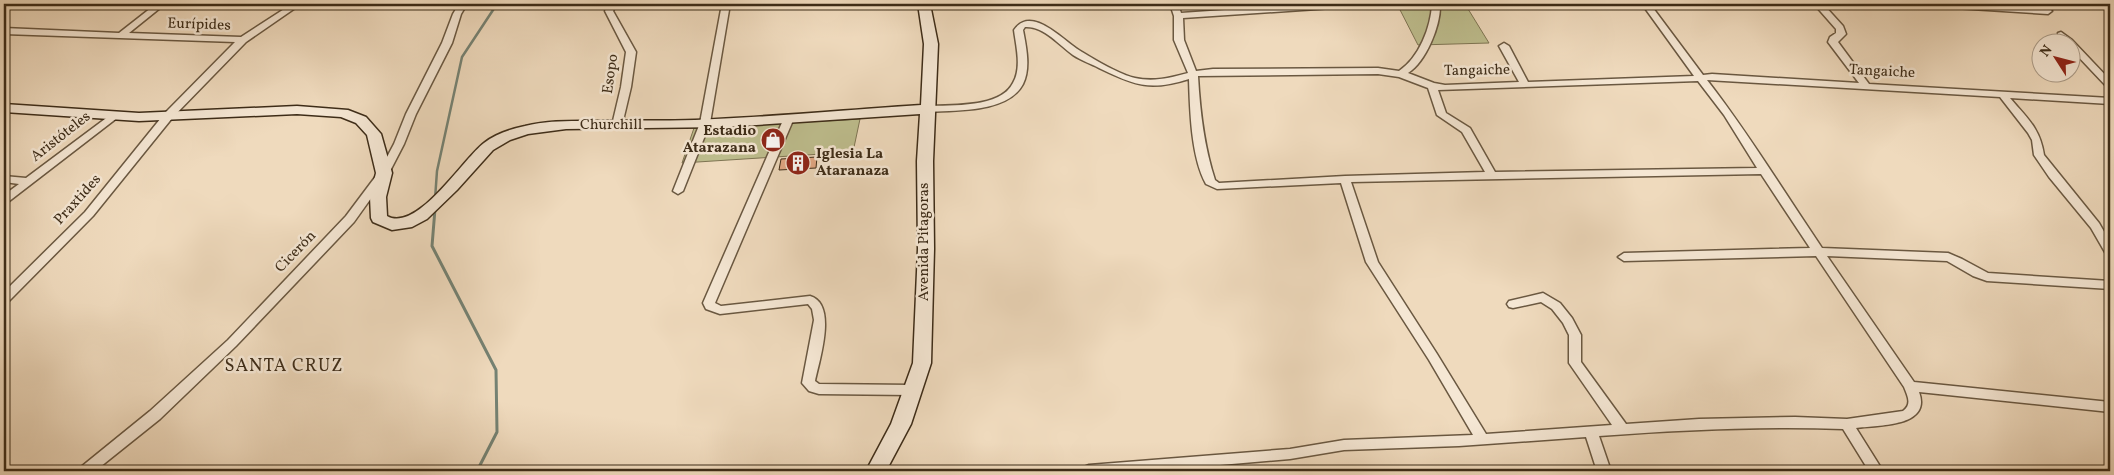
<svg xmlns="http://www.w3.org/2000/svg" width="2114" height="475" font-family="Vollkorn,serif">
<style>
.green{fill:#bebe8e;stroke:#7e7553}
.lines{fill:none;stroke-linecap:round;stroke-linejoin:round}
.stream-far1{stroke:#758273;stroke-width:2.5}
.stream{stroke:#758273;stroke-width:3}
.building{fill:#e3a884;stroke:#3d2c18}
.street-casing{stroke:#6a5841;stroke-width:3}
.secondary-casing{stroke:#3d2c18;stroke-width:3}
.street{fill:#f5e7d4;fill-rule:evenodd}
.secondary{fill:#f5e7d4;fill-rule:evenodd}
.labels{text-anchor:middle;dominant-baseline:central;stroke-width:5;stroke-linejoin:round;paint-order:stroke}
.street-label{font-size:15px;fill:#3d2c18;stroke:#f5e7d4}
.poi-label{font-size:15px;font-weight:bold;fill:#3d2c18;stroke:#f5e7d4;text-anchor:end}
.quarter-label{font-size:18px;letter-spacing:1px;fill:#3d2c18;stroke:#f5e7d4}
</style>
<rect width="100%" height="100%" fill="#efdabd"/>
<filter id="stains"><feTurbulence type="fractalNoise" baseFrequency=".004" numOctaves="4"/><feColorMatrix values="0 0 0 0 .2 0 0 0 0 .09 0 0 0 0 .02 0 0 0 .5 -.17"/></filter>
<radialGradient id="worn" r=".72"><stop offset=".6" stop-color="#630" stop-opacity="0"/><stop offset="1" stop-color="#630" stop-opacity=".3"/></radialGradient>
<g class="green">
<polygon points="1397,4 1465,4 1489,43 1418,45"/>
<polygon points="860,119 853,152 682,163 694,128"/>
</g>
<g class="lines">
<g class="stream-far1">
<polyline points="435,199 437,171 462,57 497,4"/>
<polyline points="435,210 435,208"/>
</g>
<polyline class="stream" points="435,209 432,246 496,370 497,432 477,471"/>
</g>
<polygon class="building" points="817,157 816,168 779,170 781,159"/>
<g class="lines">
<defs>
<g id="street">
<polygon points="156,4 165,4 129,33 241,37 292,4 301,4 246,42 173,117 93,216 8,302 4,303 4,292 85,212 165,113 235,42 4,34 4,28 119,33"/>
<polygon points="459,4 467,4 461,14 452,43 416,114 404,144 389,173 354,222 236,346 160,419 95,471 79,471 81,467 150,411 228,340 346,216 379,172 394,144 406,114 442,43 453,14"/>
<polygon points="609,4 617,4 613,11 636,52 631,87 622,125 617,128 612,125 621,87 626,52 605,11"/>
<polygon points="722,4 730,4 710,123 683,191 678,194 673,191 700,123"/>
<path d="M1170,4h8l3,9 133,-9h37l-4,3 -164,11 1,22 12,31 17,-2 165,-1 21,3c20,-13 32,-44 33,-67h8c1,21 -14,58 -32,69l26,10 11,2 74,-3 -20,-36 5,-3 5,3 19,36 166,-6 -52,-72h8l53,71 9,-1 147,9 -31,-41 2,-5 6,-4v-4l-22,-25h9l20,22 3,8 -8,8 31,42 241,14v6l-100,-6c17,20 30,30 34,57l55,68 11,19v13l-4,-1 -15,-26 -42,-51 -15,-22 -2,-15 -4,-7 -28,-36 -293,-17c42,54 77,112 115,168l126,5 14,6 26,14 122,8v8l-123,-8 -14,-5 -26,-15 -120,-5 87,126 196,20v10l-191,-20c13,35 -40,33 -63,36l27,43h-14l-26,-42c-81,-3 -162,1 -244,7l12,35h-14l-11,-34 -127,9 -115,4 -54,9 -139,12h-69l2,-4 5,-2 201,-16 54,-9 129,-5 -44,-75 -63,-98 -25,-79 -124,6 -11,-5c-15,-27 -16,-74 -17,-105 -38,12 -53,7 -88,-10 -9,-5 -19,-8 -28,-14 -14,-10 -29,-29 -48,-28l-2,3c3,16 8,38 0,54 -15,29 -68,26 -96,28l-5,-3 5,-3c24,-1 74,2 86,-23 9,-15 3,-37 1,-53 18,-26 50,12 68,22 13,8 39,23 53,26 19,4 34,0 53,-5l-14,-33v-24zM1378,74l21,3 29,11 9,27 25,17 23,40 -140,4 -126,7 -4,-3c-11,-34 -15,-68 -17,-104zM1698,81l26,34 33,53 -262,4 -25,-44 -24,-15 -8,-23zM1761,174l49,74 -186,5 -6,4 6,4 192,-5 88,131c4,10 8,17 -1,24l-56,8 -52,-2 -96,2 -73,5 -45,-62v-27l-9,-17 -12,-15 -17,-10 -34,8 -2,3 2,3 4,1 28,-6 11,7 11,14 6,12v28l43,62 -126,9 -49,-80 -59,-92 -27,-80z"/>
<polygon points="1935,4 1976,4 2048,8 2052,11 2048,14 1939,7"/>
<polygon points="2061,32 2072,40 2110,80 2110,88 2107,87 2072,50 2072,42 2064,42 2058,37 2058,33"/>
<polygon points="113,113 118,116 117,118 8,202 4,203 4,195 19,184 4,182 4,176 26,178"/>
<path d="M789,115l5,3 -79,185 6,3 89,-10c28,8 9,65 5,85l4,3 93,1 5,2 1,3 -1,3 -5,2 -93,-1 -10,-3 -7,-8 12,-63 -2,-11 -4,-5 -88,10 -14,-5 -3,-6 81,-185z"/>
</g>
<path id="secondary" d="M918,4h12l8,40 -5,117 1,88 -3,114 -20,61 -25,47h-20l25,-47 22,-61 5,-114 -1,-88 3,-47 -195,13 -159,2 -38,5 -18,6 -17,10 -36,40 -30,29 -15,8 -20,3 -19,-8 -2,-4 -1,-21 6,-24 -9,-38 -11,-12 -15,-6 -44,-3 -158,7 -135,-9v-8l135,9 158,-7 51,4 18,7 15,17 11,39 -6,24 1,19c30,17 75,-56 97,-73 11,-9 27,-14 41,-17 24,-6 47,-5 71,-5 33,-1 66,0 99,-1 75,-3 150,-10 226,-15l3,-61z"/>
</defs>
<use href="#street" class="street-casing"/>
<use href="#secondary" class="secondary-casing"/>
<use href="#street" class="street"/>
<use href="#secondary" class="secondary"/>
</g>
<defs>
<symbol id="shop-disc" viewBox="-11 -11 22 22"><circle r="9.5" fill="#8f2418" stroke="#f5e7d4"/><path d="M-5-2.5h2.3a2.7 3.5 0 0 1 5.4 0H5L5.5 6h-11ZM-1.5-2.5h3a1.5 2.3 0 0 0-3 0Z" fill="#fff"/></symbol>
<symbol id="building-disc" viewBox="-11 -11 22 22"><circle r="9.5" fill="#8f2418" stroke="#f5e7d4"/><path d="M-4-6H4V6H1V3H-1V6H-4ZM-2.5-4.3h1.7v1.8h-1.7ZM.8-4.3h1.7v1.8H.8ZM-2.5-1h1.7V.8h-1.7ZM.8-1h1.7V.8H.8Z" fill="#fff"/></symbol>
</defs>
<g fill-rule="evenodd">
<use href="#shop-disc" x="759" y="126" width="28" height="28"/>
<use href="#building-disc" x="784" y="149" width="28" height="28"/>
</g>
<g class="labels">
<g class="street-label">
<text transform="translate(199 25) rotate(2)">Eurípides</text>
<text transform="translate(1477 71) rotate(-1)">Tangaiche</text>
<text transform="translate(1882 72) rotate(3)">Tangaiche</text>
<text transform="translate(611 74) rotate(-82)">Esopo</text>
<text x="611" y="125">Churchill</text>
<text transform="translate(61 137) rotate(-38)">Aristóteles</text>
<text transform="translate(78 200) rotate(-48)">Praxtides</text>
<text transform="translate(924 242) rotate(-90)">Avenida Pitagoras</text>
<text transform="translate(296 252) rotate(-46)">Cicerón</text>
</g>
<g class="poi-label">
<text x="756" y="131">Estadio<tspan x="756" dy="17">Atarazana</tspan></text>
<text x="816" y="154" text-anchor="start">Iglesia La<tspan x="816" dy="17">Ataranaza</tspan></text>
</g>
<g class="quarter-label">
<text x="284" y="366">SANTA CRUZ</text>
</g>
</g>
<rect width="2114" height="475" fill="none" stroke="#efdabd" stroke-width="20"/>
<rect x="5" y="5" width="2104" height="465" fill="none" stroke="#3d2c18" stroke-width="2.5"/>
<rect x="10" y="10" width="2094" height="455" fill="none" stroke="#3d2c18"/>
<g transform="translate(2056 58) rotate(306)"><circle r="24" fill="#f5e7d4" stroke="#ab9c89"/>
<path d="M0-4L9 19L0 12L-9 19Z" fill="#8f2418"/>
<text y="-8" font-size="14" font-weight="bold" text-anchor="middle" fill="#3d2c18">N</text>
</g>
<rect width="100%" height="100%" filter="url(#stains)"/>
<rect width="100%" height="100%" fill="url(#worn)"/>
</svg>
